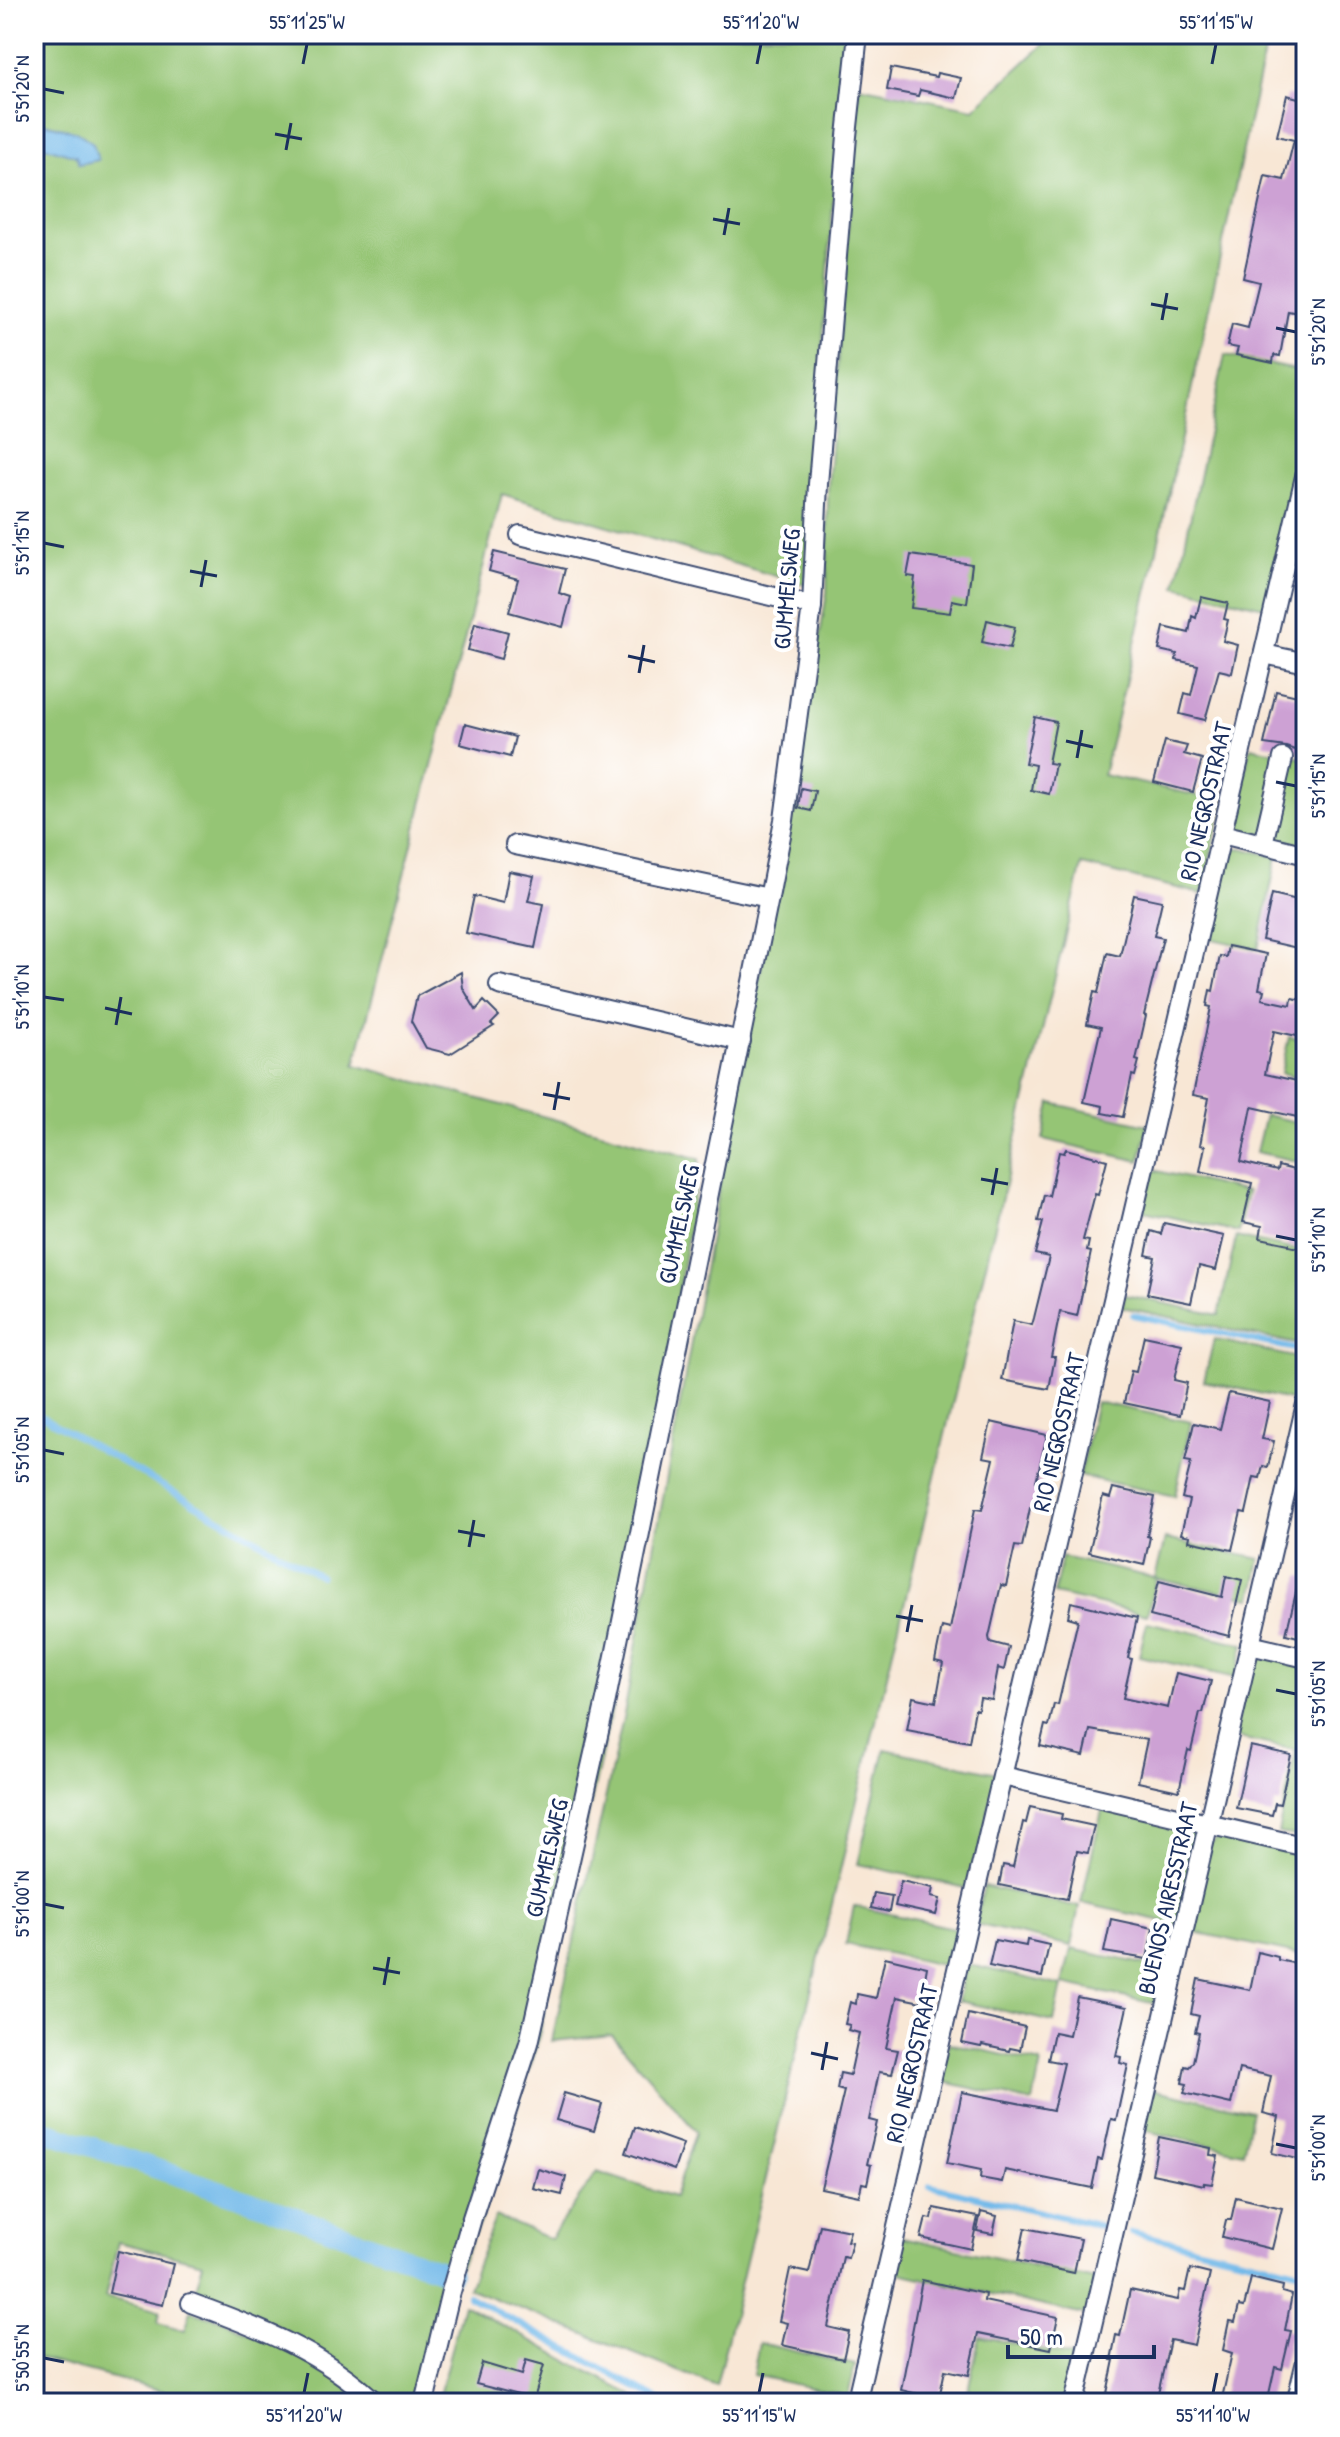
<svg xmlns="http://www.w3.org/2000/svg" width="1340" height="2437" font-family="'Patrick Hand',sans-serif">
<style>
.green{fill:#95c575;stroke:#587a6a;stroke-width:2}
.water{fill:#72b9e9;stroke:#4674a4;stroke-width:2}
.lines{fill:none;stroke-linecap:round;stroke-linejoin:round}
.stream{stroke:#72b9e9;stroke-width:6}
.canal{stroke:#72b9e9;stroke-width:20}
.building{fill:#cda1d4}
.minor-casing{stroke:#3c4b70;stroke-width:22}
.minor{stroke:#fff;stroke-width:18}
.ticks{fill:none;stroke:#1b2f5e;stroke-width:3}
.labels{text-anchor:middle;dominant-baseline:central;stroke-width:8;stroke-linejoin:round;paint-order:stroke}
.street-label{font-size:24px;fill:#1b2f5e;stroke:#fff}
.neatline{fill:none;stroke:#1b2f5e;stroke-width:3}
.ticks-label{font-size:20px;text-anchor:middle;fill:#1b2f5e}
</style>
<rect width="100%" height="100%" fill="#fff"/>
<filter id="ink" filterUnits="userSpaceOnUse"><feTurbulence type="fractalNoise" baseFrequency=".0125" numOctaves="2"/><feDisplacementMap in="SourceGraphic" scale="16" xChannelSelector="R" yChannelSelector="G"/><feConvolveMatrix kernelMatrix="1 2 1 2 8 2 1 2 1" color-interpolation-filters="sRGB"/></filter>
<filter id="wash" filterUnits="userSpaceOnUse"><feTurbulence type="fractalNoise" baseFrequency=".006" numOctaves="4" result="noise"/><feDisplacementMap in="SourceGraphic" scale="32" xChannelSelector="R" yChannelSelector="G"/><feGaussianBlur stdDeviation="1.8" result="paint"/><feColorMatrix in="noise" values="0 0 0 0 0 0 0 0 0 0 0 0 0 0 0 0 0 1.4 0 .05"/><feComposite in="paint" operator="in"/></filter>
<g filter="url(#wash)">
<rect width="100%" height="100%" fill="#f8e7d5"/>
<g class="green">
<path d="M34,34h820l-16,101 -33,450 -303,-91 -147,571 345,94 -88,549 -76,341 -55,170 -32,71 -35,113h-32c-8,-9 -17,-18 -26,-27 -41,-35 -112,-58 -163,-77l10,-36 -85,-21 -13,55 55,14 -2,12 27,7 6,-19 32,9 100,47 45,36h-158l-174,-45 -2,4z"/>
<polygon points="1055,34 1268,34 1153,568 1103,775 1223,801 1202,894 1082,865 716,2386 468,2288 496,2216 550,2239 597,2172 674,2197 696,2131 612,2035 552,2041 625,1709 723,1165 789,823 827,593 828,487 859,86 974,109"/>
<polygon points="1225,355 1306,372 1306,443 1268,608 1176,586"/>
<polygon points="1251,747 1306,759 1306,846 1246,831 1237,827 1235,819"/>
<polygon points="1242,848 1277,857 1258,949 1208,938 1225,860 1234,849"/>
<polygon points="1289,1037 1306,1041 1306,1079 1281,1073"/>
<polygon points="1051,1103 1148,1125 1140,1161 1043,1139"/>
<polygon points="1265,1115 1306,1124 1306,1163 1256,1152"/>
<polygon points="1153,1170 1247,1192 1238,1232 1144,1211"/>
<polygon points="1236,1237 1306,1252 1306,1346 1122,1307 1125,1295 1219,1315"/>
<polygon points="1214,1339 1306,1360 1306,1371 1299,1402 1204,1381"/>
<polygon points="1096,1402 1191,1422 1175,1496 1079,1476"/>
<polygon points="1165,1539 1260,1559 1252,1598 1156,1579 1147,1615 1054,1594 1062,1557 1155,1578"/>
<polygon points="1147,1622 1244,1644 1236,1678 1139,1656"/>
<polygon points="1264,1656 1306,1663 1306,1839 1278,1833 1296,1750 1234,1737 1249,1667"/>
<polygon points="885,1749 997,1773 971,1889 858,1864"/>
<polygon points="1103,1806 1197,1828 1201,1837 1181,1925 1081,1903"/>
<polygon points="1221,1836 1306,1854 1306,1889 1298,1925 1306,1927 1306,1956 1190,1931 1210,1843"/>
<polygon points="984,1886 1079,1907 1071,1946 975,1924"/>
<polygon points="854,1906 958,1929 950,1967 846,1944"/>
<polygon points="1071,1949 1168,1969 1161,2005 1063,1984"/>
<polygon points="966,1964 1062,1986 1054,2022 958,2001"/>
<polygon points="949,2043 1041,2063 1033,2102 940,2081"/>
<polygon points="1151,2089 1252,2111 1243,2152 1142,2130"/>
<polygon points="903,2237 1095,2280 1088,2316 895,2272"/>
<polygon points="463,2304 647,2403 437,2403"/>
<polygon points="980,2336 1078,2358 1068,2403 965,2403"/>
<polygon points="759,2343 855,2365 848,2396 753,2375"/>
</g>
<polygon class="water" points="34,120 77,132 93,143 98,160 79,164 76,156 34,143"/>
<g class="lines">
<g class="stream">
<polyline points="1133,1315 1304,1351"/>
<polyline points="34,1412 320,1576"/>
<polyline points="930,2186 1101,2226"/>
<polyline points="1131,2232 1306,2273"/>
<polyline points="468,2296 665,2403"/>
</g>
<polyline class="canal" points="34,2127 260,2204 451,2274"/>
</g>
<g id="blocks">
<g class="building">
<polygon points="891,68 936,77 937,73 961,78 956,98 920,90 918,96 887,90"/>
<polygon points="1287,95 1306,100 1306,292 1303,291 1298,313 1288,311 1280,356 1274,355 1273,363 1236,355 1238,348 1227,346 1232,324 1248,328 1259,282 1243,278 1265,176 1284,180 1294,140 1277,136"/>
<polygon points="494,552 565,569 559,593 571,597 563,627 509,612 518,579 489,571"/>
<polygon points="911,555 972,564 967,603 952,600 950,613 911,608 915,577 907,576"/>
<polygon points="1201,597 1228,603 1224,619 1228,620 1223,641 1238,645 1232,673 1219,670 1205,720 1180,714 1185,693 1191,695 1198,665 1176,660 1177,654 1159,650 1164,627 1189,633 1192,616 1196,618"/>
<polygon points="987,620 1015,627 1010,648 982,642"/>
<polygon points="475,623 508,632 501,659 468,650"/>
<polygon points="1276,691 1306,698 1306,732 1301,752 1286,747 1264,744"/>
<polygon points="1035,717 1056,722 1048,763 1055,764 1049,794 1031,790 1035,765 1025,763"/>
<polygon points="465,724 515,737 510,757 460,744"/>
<polygon points="1165,741 1187,746 1184,754 1202,759 1193,792 1154,782"/>
<polygon points="801,788 815,791 811,811 798,808"/>
<polygon points="509,871 534,876 528,901 544,904 535,948 466,933 474,896 503,903"/>
<polygon points="1272,894 1306,902 1306,950 1262,940"/>
<polygon points="1134,895 1162,901 1154,936 1163,938 1144,1015 1146,1016 1136,1060 1139,1061 1135,1076 1132,1075 1123,1117 1102,1113 1103,1106 1084,1102 1101,1027 1087,1024 1094,992 1098,993 1107,953 1120,956"/>
<polygon points="1228,946 1266,954 1259,989 1264,990 1262,999 1291,1005 1292,998 1306,1001 1306,1038 1274,1031 1265,1074 1306,1083 1306,1119 1252,1107 1241,1162 1277,1171 1278,1166 1306,1173 1306,1236 1303,1249 1289,1246 1289,1244 1260,1238 1262,1226 1243,1222 1252,1183 1200,1171 1205,1146 1200,1145 1209,1098 1193,1095 1211,1007 1207,1006 1210,990 1213,991 1220,956 1226,957"/>
<polygon points="461,972 463,988 476,1010 484,1001 499,1016 491,1024 494,1026 450,1054 426,1048 411,1021 417,996"/>
<polygon points="1066,1149 1107,1160 1098,1195 1095,1194 1083,1240 1089,1241 1087,1251 1091,1252 1077,1316 1060,1312 1051,1357 1055,1357 1049,1389 1002,1380 1013,1321 1032,1325 1034,1318 1049,1257 1035,1254 1043,1222 1038,1221 1044,1195 1049,1196 1059,1152 1064,1153"/>
<polygon points="1164,1223 1224,1236 1216,1270 1199,1266 1191,1303 1147,1294 1155,1257 1146,1255 1151,1231 1161,1234"/>
<polygon points="1144,1336 1182,1344 1174,1380 1187,1383 1180,1415 1124,1403 1131,1371 1136,1372"/>
<polygon points="1229,1393 1270,1402 1262,1439 1274,1441 1268,1467 1263,1466 1260,1478 1254,1477 1246,1513 1241,1512 1232,1550 1189,1541 1190,1536 1181,1534 1189,1500 1182,1498 1191,1462 1185,1461 1194,1423 1220,1429"/>
<polygon points="991,1422 1047,1435 1036,1481 1042,1482 1035,1509 1030,1508 1022,1547 1015,1546 1006,1586 1001,1585 989,1637 990,1642 1009,1647 1004,1670 998,1668 992,1700 980,1698 978,1710 975,1709 969,1742 907,1730 913,1697 936,1702 943,1663 935,1661 942,1627 950,1629 975,1509 982,1510 994,1459 983,1457"/>
<polygon points="1113,1488 1155,1497 1147,1536 1150,1537 1144,1565 1089,1552 1103,1496 1110,1498"/>
<polygon points="1226,1576 1242,1580 1229,1636 1150,1616 1159,1581 1222,1597"/>
<polygon points="1300,1576 1306,1577 1306,1639 1286,1634"/>
<polygon points="1071,1602 1137,1618 1128,1658 1132,1659 1123,1698 1168,1708 1176,1673 1211,1681 1203,1713 1200,1713 1191,1751 1188,1750 1179,1791 1138,1782 1147,1740 1090,1730 1084,1756 1040,1746 1045,1725 1049,1726 1054,1704 1058,1705 1078,1620 1068,1617"/>
<polygon points="1250,1746 1291,1755 1280,1804 1275,1803 1272,1815 1236,1808"/>
<polygon points="1030,1807 1062,1814 1061,1819 1094,1826 1088,1853 1077,1851 1067,1899 999,1885 1003,1865 1013,1867 1023,1822 1026,1823"/>
<polygon points="901,1881 933,1888 931,1897 940,1899 936,1915 895,1906"/>
<polygon points="874,1893 892,1896 889,1912 871,1908"/>
<polygon points="1111,1919 1153,1928 1147,1959 1104,1952"/>
<polygon points="995,1940 1026,1946 1027,1940 1049,1945 1042,1977 989,1966"/>
<polygon points="1258,1952 1278,1957 1278,1960 1306,1966 1306,2161 1272,2153 1279,2117 1263,2113 1271,2076 1239,2069 1231,2104 1184,2093 1187,2084 1182,2083 1185,2066 1189,2067 1193,2062 1199,2033 1195,2032 1199,2016 1191,2014 1198,1979 1250,1990"/>
<polygon points="885,1957 927,1967 921,2002 897,1997 886,2048 898,2050 892,2074 879,2072 869,2120 877,2122 867,2164 871,2165 867,2184 862,2183 859,2196 821,2188 844,2091 837,2089 840,2073 850,2075 859,2033 848,2030 850,2025 845,2024 850,2002 856,2004 857,1994 876,1998"/>
<polygon points="1077,1997 1127,2007 1116,2056 1121,2057 1120,2063 1128,2065 1116,2120 1111,2119 1102,2160 1098,2159 1092,2188 1005,2170 1002,2182 980,2178 981,2170 947,2163 962,2092 1053,2110 1064,2063 1048,2060 1054,2032 1069,2035"/>
<polygon points="968,2014 1025,2027 1020,2050 1010,2048 1009,2051 982,2045 981,2047 962,2043"/>
<polygon points="564,2093 602,2104 594,2131 556,2120"/>
<polygon points="635,2127 683,2144 674,2170 626,2153"/>
<polygon points="1159,2137 1211,2148 1210,2155 1218,2156 1212,2184 1204,2183 1204,2185 1152,2174"/>
<polygon points="538,2169 566,2177 562,2195 533,2188"/>
<polygon points="1236,2197 1282,2208 1272,2249 1222,2237 1226,2220 1231,2220"/>
<polygon points="934,2208 978,2217 971,2249 921,2238 926,2218 932,2219"/>
<polygon points="981,2212 997,2216 993,2234 977,2231"/>
<polygon points="820,2225 850,2231 847,2241 852,2242 848,2258 843,2257 828,2327 849,2332 843,2359 782,2345 787,2323 779,2321 790,2269 809,2273"/>
<polygon points="1025,2228 1081,2239 1074,2273 1018,2261"/>
<polygon points="118,2251 173,2264 163,2305 109,2293"/>
<polygon points="1190,2269 1210,2274 1194,2345 1170,2340 1156,2403 1105,2403 1114,2360 1111,2360 1116,2335 1120,2336 1130,2290 1178,2300 1180,2290 1185,2291"/>
<polygon points="1251,2278 1283,2286 1282,2292 1292,2295 1285,2330 1291,2331 1282,2369 1275,2367 1267,2403 1221,2403 1232,2353 1223,2350 1229,2321 1235,2322 1239,2306 1244,2307"/>
<polygon points="922,2280 985,2294 984,2301 1058,2317 1051,2349 978,2334 969,2375 945,2370 938,2403 916,2401 918,2394 901,2390"/>
<polygon points="526,2360 544,2365 534,2399 476,2384 482,2363 522,2375"/>
</g>
</g>
</g>
<g filter="url(#ink)">
<use href="#blocks" fill-opacity="0" stroke="#3c4b70" stroke-width="2"/>
<g class="lines">
<defs>
<g id="minor">
<polyline points="520,535 812,606"/>
<polyline points="1264,654 1306,663"/>
<polyline points="1222,834 1306,855"/>
<polyline points="1263,844 1283,758"/>
<polyline points="515,845 769,898"/>
<polyline points="499,985 741,1041"/>
<polyline points="1250,1645 1306,1658"/>
<polyline points="1003,1776 1306,1847"/>
<path d="M191,2303c66,24 134,50 185,100"/>
<polyline points="424,2403 450,2295 472,2218 529,2043 606,1700 769,898 784,820 812,606 818,484 847,136 858,34"/>
<polyline points="856,2403 1306,472"/>
<polyline points="1074,2403 1306,1404"/>
<polyline points="1296,2403 1306,2361"/>
</g>
</defs>
<use href="#minor" class="minor-casing"/>
<use href="#minor" class="minor"/>
</g>
</g>
<path class="ticks" d="M303,64l4,-20M757,64l4,-20M1212,64l4,-20M44,89l20,4M275,134l27,5M286,150l5,-27M713,219l27,5M724,235l5,-27M1151,304l27,5M1162,320l5,-27M1276,328l20,4M44,543l20,4M190,571l27,5M201,587l5,-27M628,656l27,6M639,673l5,-28M1066,741l27,6M1077,758l5,-28M1276,782l20,4M44,997l20,3M105,1008l27,6M116,1025l5,-28M543,1094l27,5M554,1110l5,-28M981,1179l27,5M992,1195l5,-27M1276,1236l20,4M44,1450l20,4M458,1531l27,5M469,1547l5,-27M896,1616l27,5M907,1632l5,-27M1276,1690l20,4M44,1904l20,4M373,1968l27,5M384,1985l5,-28M811,2053l27,6M822,2070l5,-28M1276,2144l20,4M44,2358l20,4M304,2393l4,-20M759,2393l4,-20M1213,2393l4,-20"/>
<g class="labels">
<g class="street-label">
<text transform="translate(786 589) rotate(-85)">GUMMELSWEG</text>
<text transform="translate(1205 801) rotate(-77)">RIO NEGROSTRAAT</text>
<text transform="translate(678 1224) rotate(-78)">GUMMELSWEG</text>
<text transform="translate(1058 1432) rotate(-77)">RIO NEGROSTRAAT</text>
<text transform="translate(546 1858) rotate(-77)">GUMMELSWEG</text>
<text transform="translate(1167 1898) rotate(-77)">BUENOS AIRESSTRAAT</text>
<text transform="translate(911 2063) rotate(-77)">RIO NEGROSTRAAT</text>
</g>
</g>
<rect width="1340" height="2437" fill="none" stroke="#fff" stroke-width="88"/>
<path d="M1008 2345v12h146v-12" fill="none" stroke="#1b2f5e" stroke-width="4"/>
<text x="1020" y="2345" font-size="24" fill="#1b2f5e" stroke="#ffffff" stroke-width="6" paint-order="stroke">50 m</text>
<rect x="44" y="44" width="1252" height="2349" class="neatline"/>
<g class="ticks-label">
<text x="307" y="29">55°11'25"W</text>
<text x="761" y="29">55°11'20"W</text>
<text x="1216" y="29">55°11'15"W</text>
<text transform="translate(22 89) rotate(-90)" y="7">5°51'20"N</text>
<text transform="translate(1318 332) rotate(-90)" y="7">5°51'20"N</text>
<text transform="translate(22 543) rotate(-90)" y="7">5°51'15"N</text>
<text transform="translate(1318 786) rotate(-90)" y="7">5°51'15"N</text>
<text transform="translate(22 997) rotate(-90)" y="7">5°51'10"N</text>
<text transform="translate(1318 1240) rotate(-90)" y="7">5°51'10"N</text>
<text transform="translate(22 1450) rotate(-90)" y="7">5°51'05"N</text>
<text transform="translate(1318 1694) rotate(-90)" y="7">5°51'05"N</text>
<text transform="translate(22 1904) rotate(-90)" y="7">5°51'00"N</text>
<text transform="translate(1318 2148) rotate(-90)" y="7">5°51'00"N</text>
<text transform="translate(22 2358) rotate(-90)" y="7">5°50'55"N</text>
<text x="304" y="2422">55°11'20"W</text>
<text x="759" y="2422">55°11'15"W</text>
<text x="1213" y="2422">55°11'10"W</text>
</g>
</svg>
